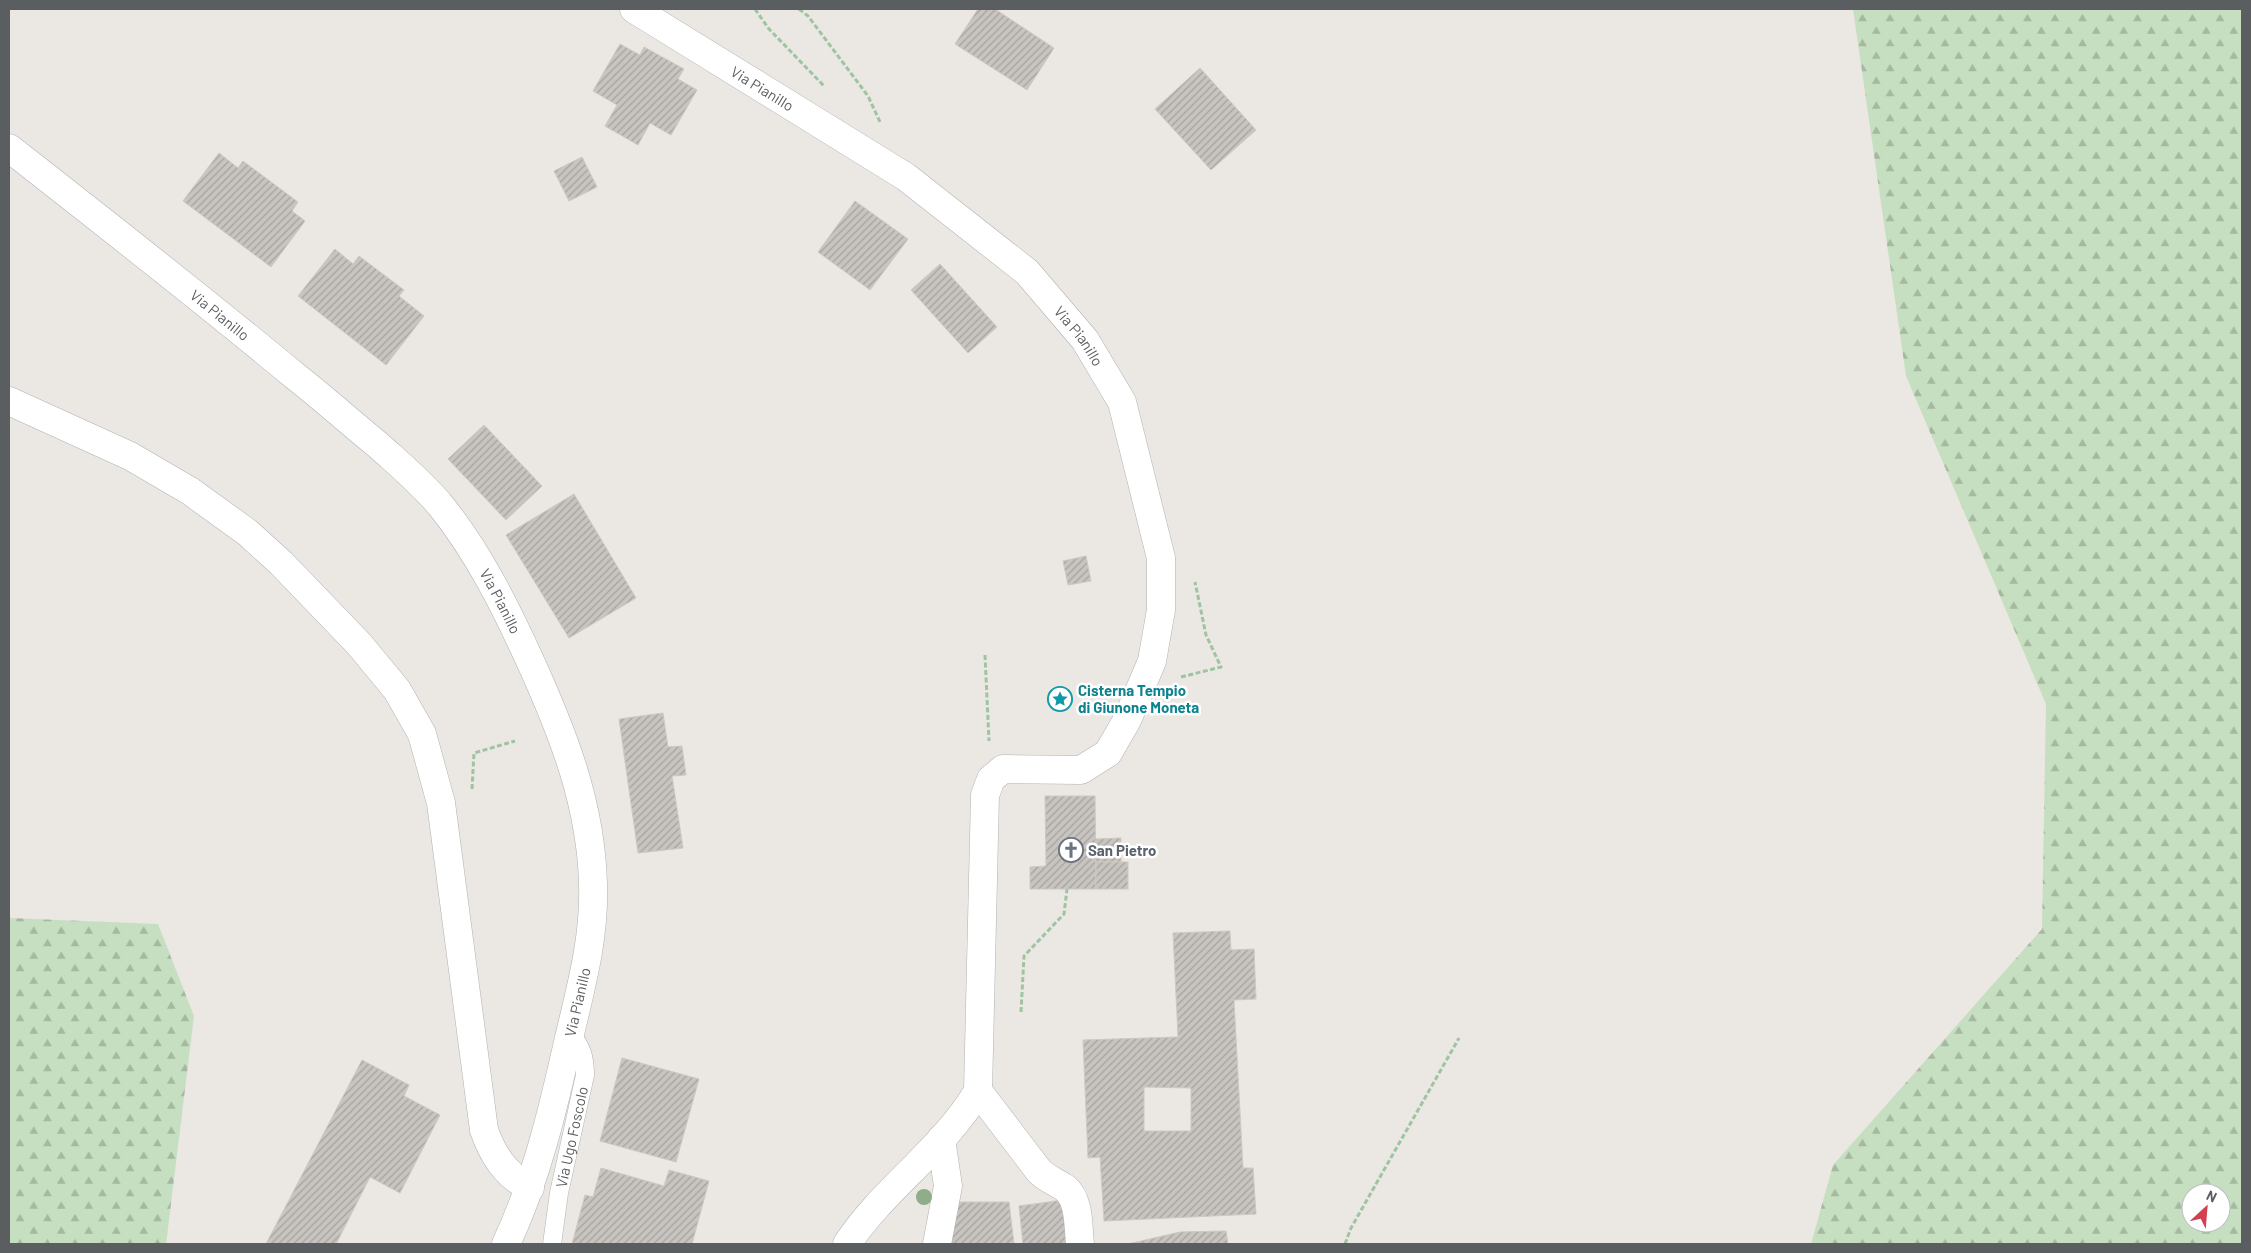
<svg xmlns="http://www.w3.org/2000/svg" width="2251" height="1253" font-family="Barlow,sans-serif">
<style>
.forest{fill:url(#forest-firs);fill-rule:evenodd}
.building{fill:url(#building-hatch);stroke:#cfc8c1;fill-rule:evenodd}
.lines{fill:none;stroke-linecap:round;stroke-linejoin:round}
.lane-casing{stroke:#afb3b5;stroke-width:19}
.street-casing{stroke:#afb3b5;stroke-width:29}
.path{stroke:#9ec4a2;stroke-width:3;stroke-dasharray:5 2.5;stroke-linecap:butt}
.lane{stroke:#fff;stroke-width:18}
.street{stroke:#fff;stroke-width:28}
.tree{fill:#91ac88}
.labels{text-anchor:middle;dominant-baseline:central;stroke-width:5;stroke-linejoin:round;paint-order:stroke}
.street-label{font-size:15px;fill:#5a5e60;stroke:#fff}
.culture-label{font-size:15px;font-weight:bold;fill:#0d838f;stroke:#fff;text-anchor:start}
.worship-label{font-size:15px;font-weight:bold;fill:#5b616d;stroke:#fff;text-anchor:start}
</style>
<defs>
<pattern id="forest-firs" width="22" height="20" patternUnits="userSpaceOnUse" patternTransform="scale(1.25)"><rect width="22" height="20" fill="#c7dfc1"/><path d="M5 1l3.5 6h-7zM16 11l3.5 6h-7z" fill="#a5b8a0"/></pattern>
<pattern id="building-hatch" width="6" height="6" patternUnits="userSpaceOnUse" patternTransform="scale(1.25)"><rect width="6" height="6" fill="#c8c4c0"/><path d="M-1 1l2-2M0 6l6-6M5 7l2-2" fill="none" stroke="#a5a29f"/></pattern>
</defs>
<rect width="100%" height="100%" fill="#ebe7e2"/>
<g class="forest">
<path d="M1853,9h389v1235h-431l22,-79 209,-236 4,-225 -140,-328zM2191,1193h30v30h-30z"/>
<polygon points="9,918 158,924 194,1016 166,1244 9,1244"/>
</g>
<g class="building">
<polygon points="978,9 995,9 1054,48 1027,90 955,44"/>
<polygon points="620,44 640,55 644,47 684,69 678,79 697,90 671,135 650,123 638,145 605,126 617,105 593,91"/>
<polygon points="1200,68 1256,130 1211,170 1155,109"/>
<polygon points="219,153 238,168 243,161 298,202 292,211 305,221 271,267 183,201"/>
<polygon points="582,157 597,187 569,201 554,171"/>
<polygon points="855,201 908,239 870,290 818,252"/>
<polygon points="335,249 353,264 359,256 404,290 399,296 424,316 386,365 298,296"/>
<polygon points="940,264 997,327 968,353 911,290"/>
<polygon points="484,425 542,486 506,520 448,459"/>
<polygon points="574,494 636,598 569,638 506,535"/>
<polygon points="1086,556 1091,581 1068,585 1063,561"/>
<polygon points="663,713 668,747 682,746 686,775 672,776 683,848 638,853 619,719"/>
<polygon points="1045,796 1095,796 1096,889 1030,889 1030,867 1046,866"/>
<polygon points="1121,838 1121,862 1096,862 1095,839"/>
<rect x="1096" y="862" width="32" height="27"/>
<path d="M1230,931l1,19 23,-1 2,50 -22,1 9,168h10l3,46 -152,7 -4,-64 -12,1 -5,-118 95,-3 -5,-104zM1144,1087l47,1v43h-47z"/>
<polygon points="622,1058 699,1079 676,1162 600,1141"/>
<polygon points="362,1060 409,1085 404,1096 440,1115 400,1193 370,1177 336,1244 266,1244"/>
<polygon points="601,1168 664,1186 669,1170 709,1181 692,1244 572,1244 585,1195 593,1197"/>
<polygon points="1063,1200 1068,1244 1023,1244 1019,1206"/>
<polygon points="955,1202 1009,1202 1014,1244 946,1244"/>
<polygon points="1226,1231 1228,1244 1128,1244 1180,1232"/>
</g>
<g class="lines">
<defs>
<g id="lane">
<path id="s1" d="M552,1244l7,-51 26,-118c0,-17 -3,-28 -15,-42"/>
</g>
<g id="street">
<path id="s2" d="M634,9l272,168 121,95 58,68 37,62 39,156v52l-9,51 -25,59 -19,33 -27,17 -78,-1 -12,10 -6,16 -7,296c-34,58 -94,97 -131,153"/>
<path id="s3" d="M9,148c96,75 192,150 286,228 28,22 55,46 83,69 22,20 45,39 63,61 38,47 66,104 91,159 32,71 59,140 61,219 2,53 -12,103 -24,154 -16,71 -32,140 -63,206"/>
<path d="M9,401l121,55 60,35 58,42 33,30 78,81 38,46 25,44 19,69 43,327c9,26 22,45 46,58"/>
<path d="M978,1091l61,80c8,8 17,11 26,17 15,12 13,39 15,56"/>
<polyline points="937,1244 948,1186 941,1139"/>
</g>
</defs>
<use href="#lane" class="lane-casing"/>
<use href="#street" class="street-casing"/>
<g class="path">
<polyline points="755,9 769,29 825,87"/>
<polyline points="799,9 808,16 868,96 880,122"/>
<polyline points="985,655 989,741"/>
<polyline points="1181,677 1221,667 1206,635 1195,582"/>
<polyline points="472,789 474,753 515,741"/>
<polyline points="1021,1012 1024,956 1064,914 1067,889"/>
<polyline points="1345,1244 1351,1228 1459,1038"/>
</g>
<use href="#lane" class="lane"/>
<use href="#street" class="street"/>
</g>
<circle class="tree" cx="924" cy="1197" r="8"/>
<defs>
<symbol id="sight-ring" viewBox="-11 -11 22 22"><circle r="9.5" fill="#fff" stroke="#0f9aa8" stroke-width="1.5"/><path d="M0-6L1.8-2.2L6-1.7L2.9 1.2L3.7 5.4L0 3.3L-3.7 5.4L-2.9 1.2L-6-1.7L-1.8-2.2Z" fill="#0f9aa8"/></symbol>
<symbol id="church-ring" viewBox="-11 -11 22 22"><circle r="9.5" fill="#fff" stroke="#6b7280" stroke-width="1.5"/><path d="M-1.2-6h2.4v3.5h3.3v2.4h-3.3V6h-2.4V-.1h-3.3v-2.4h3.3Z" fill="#6b7280"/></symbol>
</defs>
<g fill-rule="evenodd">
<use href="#sight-ring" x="1046" y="685" width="28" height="28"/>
<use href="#church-ring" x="1057" y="836" width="28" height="28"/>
</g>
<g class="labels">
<g class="street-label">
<text stroke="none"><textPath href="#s2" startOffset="151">Via Pianillo</textPath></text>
<text stroke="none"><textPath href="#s3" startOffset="269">Via Pianillo</textPath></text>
<text stroke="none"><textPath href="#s2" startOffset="556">Via Pianillo</textPath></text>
<text stroke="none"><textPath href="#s3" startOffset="674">Via Pianillo</textPath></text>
<text transform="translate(577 1002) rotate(-77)">Via Pianillo</text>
<text stroke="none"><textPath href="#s1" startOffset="109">Via Ugo Foscolo</textPath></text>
</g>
<g class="culture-label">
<text x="1078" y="690">Cisterna Tempio<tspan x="1078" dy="17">di Giunone Moneta</tspan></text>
</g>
<g class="worship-label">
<text x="1088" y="850">San Pietro</text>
</g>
</g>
<rect width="2251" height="1253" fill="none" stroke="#5a5e60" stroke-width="20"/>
<g transform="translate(2206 1208) rotate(26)"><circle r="24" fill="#ffffff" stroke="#bdbfbf"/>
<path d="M0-4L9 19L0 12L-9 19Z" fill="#d14151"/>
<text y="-8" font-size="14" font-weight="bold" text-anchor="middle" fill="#5a5e60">N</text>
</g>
</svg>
